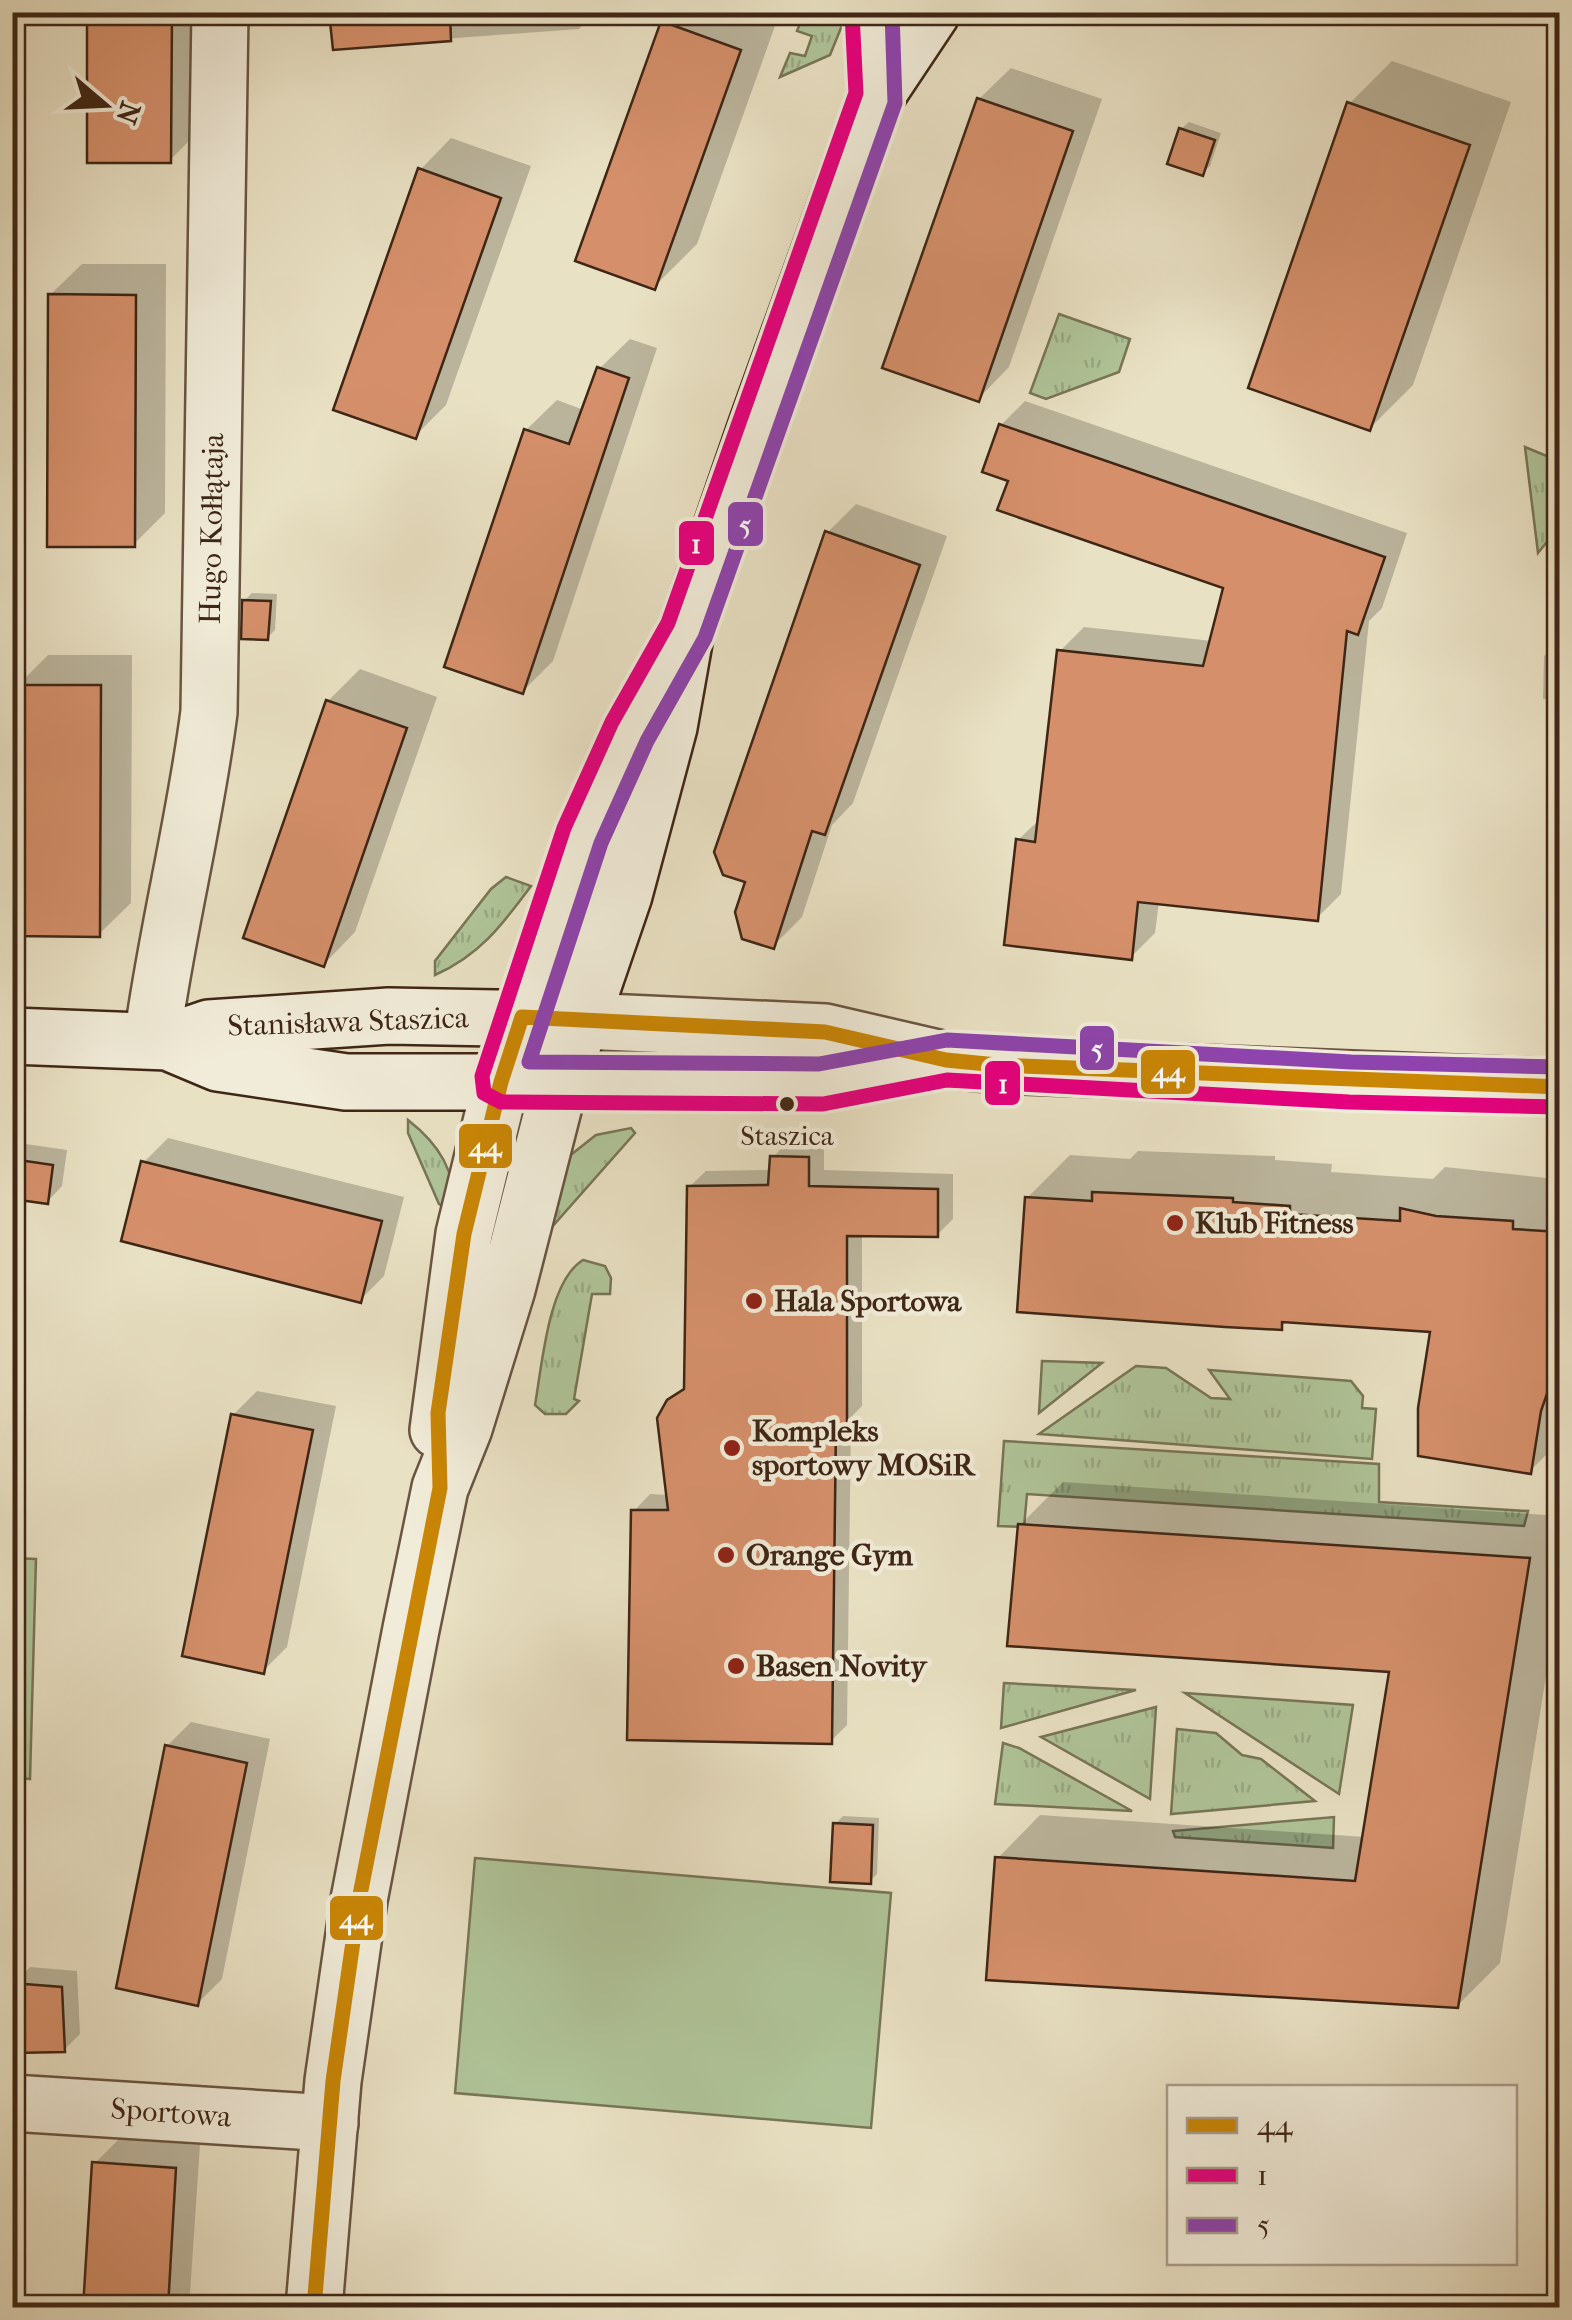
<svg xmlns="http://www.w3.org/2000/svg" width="1572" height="2320" font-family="'IM FELL French Canon',serif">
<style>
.grass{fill:url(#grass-tufts);stroke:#787557;stroke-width:2.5}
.pitch{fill:#b0c499;stroke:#787557;stroke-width:2.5}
.shadow{fill:#0003}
.building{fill:#d5906b;stroke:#3f2615;stroke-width:2.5}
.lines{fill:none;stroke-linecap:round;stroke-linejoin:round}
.street-casing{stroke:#6a5541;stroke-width:60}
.secondary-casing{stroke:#3f2615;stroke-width:60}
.street{stroke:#f1ecd9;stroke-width:55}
.secondary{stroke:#f1ecd9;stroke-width:55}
.bus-1-casing{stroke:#f1ecd9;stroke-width:22}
.bus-2-casing{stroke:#f1ecd9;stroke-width:22}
.bus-3-casing{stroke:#f1ecd9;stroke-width:22}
.bus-1{stroke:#c98605;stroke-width:15}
.bus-2{stroke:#e5007d;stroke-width:15}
.bus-3{stroke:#8e44ad;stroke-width:15}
.bus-dot{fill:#3f2615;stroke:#f1ecd9;stroke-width:4}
.poi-dot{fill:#8f2418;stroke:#f1ecd9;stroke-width:4}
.labels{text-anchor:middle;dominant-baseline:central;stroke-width:9;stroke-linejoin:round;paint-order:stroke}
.bus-label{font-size:28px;fill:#3f2615;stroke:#f1ecd9}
.street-label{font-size:30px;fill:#3f2615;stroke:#f1ecd9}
.poi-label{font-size:30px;font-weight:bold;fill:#3f2615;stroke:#f1ecd9;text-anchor:start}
.line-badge{stroke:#f1ecd9;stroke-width:4}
.badge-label{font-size:28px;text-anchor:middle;font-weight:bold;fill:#fff}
</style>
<defs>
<pattern id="grass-tufts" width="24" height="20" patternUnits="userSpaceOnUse" patternTransform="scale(2.5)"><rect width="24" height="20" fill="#b0c499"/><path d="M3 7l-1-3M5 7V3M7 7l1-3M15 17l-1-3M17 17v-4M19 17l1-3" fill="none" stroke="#98a883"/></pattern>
</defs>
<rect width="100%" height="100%" fill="#e9e1c4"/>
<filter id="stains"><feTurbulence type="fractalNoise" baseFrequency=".002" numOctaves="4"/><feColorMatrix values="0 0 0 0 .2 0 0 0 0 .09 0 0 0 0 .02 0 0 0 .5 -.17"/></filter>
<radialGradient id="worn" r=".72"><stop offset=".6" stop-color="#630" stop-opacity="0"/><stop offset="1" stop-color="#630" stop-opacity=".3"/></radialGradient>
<g class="grass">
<polygon points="804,13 847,13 830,55 780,77 790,53 805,56 812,36 797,31"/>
<polygon points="1059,314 1130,339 1119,372 1046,399 1030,393"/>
<polygon points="1525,447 1559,461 1559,527 1538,553"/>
<path d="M506,877l25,9c-29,39 -51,69 -96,89v-14l56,-72z"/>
<path d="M408,1120c32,25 47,51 48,92l-17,-8 -31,-71z"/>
<polygon points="631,1128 635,1133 551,1228 563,1161 596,1135"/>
<path d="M583,1260l22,6 6,12 -1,16h-18l-18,105 5,2 -13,13h-21l-10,-9c7,-39 13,-124 48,-145z"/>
<polygon points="1042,1361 1102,1363 1039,1413"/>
<polygon points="1136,1366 1166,1368 1211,1398 1230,1399 1209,1370 1351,1381 1363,1396 1362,1408 1376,1409 1372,1459 1039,1434"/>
<polygon points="1004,1441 1379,1464 1379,1502 1528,1511 1524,1526 1027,1494 1024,1527 998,1526"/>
<polygon points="13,1558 36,1559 30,1779 13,1777"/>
<polygon points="1004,1683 1136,1690 1001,1728"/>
<polygon points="1185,1693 1353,1705 1339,1794"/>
<polygon points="1156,1707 1150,1799 1041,1737"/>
<polygon points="1177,1729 1216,1733 1242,1755 1261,1759 1315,1801 1171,1814"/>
<polygon points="1003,1743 1019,1748 1132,1811 995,1804"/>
<polygon points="1334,1817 1333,1848 1175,1837 1173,1831"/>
</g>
<polygon class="pitch" points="475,1858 891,1893 871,2128 455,2093"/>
<g class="shadow">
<polygon points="90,12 195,12 194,136 170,160"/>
<polygon points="332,12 586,12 586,21 579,29 336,47"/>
<polygon points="673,12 780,12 697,244 654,287 663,22"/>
<polygon points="1392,61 1511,102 1413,385 1370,428 1349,104"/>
<polygon points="1011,68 1102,99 1009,367 978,399 979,99"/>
<polygon points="1189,122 1221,133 1210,166 1202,173 1181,129"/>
<polygon points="451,138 531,166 446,405 415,436 420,170"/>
<polygon points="82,264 166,264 165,513 134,544 50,295"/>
<polygon points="630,339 657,348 553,661 523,691 526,430 557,400 584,410 599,369"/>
<polygon points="1025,401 1407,533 1382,608 1369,621 1341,894 1317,918 1159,902 1155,933 1131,957 1018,840 1040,819 1060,651 1084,627 1212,641 1226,586 1011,479 1001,425"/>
<polygon points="856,504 947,536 853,803 832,825 802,917 773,946 749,880 827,533"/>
<polygon points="252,593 277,594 275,630 267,638 244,601"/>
<polygon points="1560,641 1560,699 1543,699 1544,656"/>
<polygon points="48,655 132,655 131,903 99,934 17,686"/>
<polygon points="360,669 437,697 355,932 324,964 328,701"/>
<polygon points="168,1138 404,1197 384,1276 360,1300 144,1162"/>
<polygon points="789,1141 824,1142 824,1170 953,1174 953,1219 937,1235 862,1234 862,1406 851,1417 847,1725 831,1741 634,1511 650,1494 669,1495 669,1401 687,1384 689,1187 706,1171 772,1170 773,1157"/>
<polygon points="12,1142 67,1150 62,1186 47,1202 12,1196"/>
<polygon points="1138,1151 1275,1156 1275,1160 1332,1164 1331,1172 1433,1179 1445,1167 1555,1179 1555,1187 1560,1187 1560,1441 1530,1471 1433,1329 1289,1320 1281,1327 1027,1198 1070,1155 1130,1159"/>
<polygon points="12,1323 22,1323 22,1417 12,1427"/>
<polygon points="257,1391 336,1406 287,1647 263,1671 233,1415"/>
<polygon points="1063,1482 1560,1516 1560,1589 1500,1963 1457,2006 998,1858 1040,1815 1365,1837 1392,1669 1020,1525"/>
<polygon points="191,1722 270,1739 222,1979 198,2003 167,1746"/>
<polygon points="843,1816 879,1818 877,1874 870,1881 835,1824"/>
<polygon points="30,1967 77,1971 80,2034 64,2050 12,2048 12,1974 22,1975"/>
<polygon points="119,2139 200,2145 189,2308 85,2308 95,2163"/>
</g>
<g class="building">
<polygon points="87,12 172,12 171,163 87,163"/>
<polygon points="329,12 450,12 451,41 333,50"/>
<polygon points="661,21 741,50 655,290 575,261"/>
<polygon points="977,98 1073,131 979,402 882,368"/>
<polygon points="1347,102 1470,145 1370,431 1248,388"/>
<polygon points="1179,128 1215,140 1203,176 1167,164"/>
<polygon points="418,168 501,198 416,439 333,410"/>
<polygon points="48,294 136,295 135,547 47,547"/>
<polygon points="597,367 629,378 523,694 444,667 524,429 569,444"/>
<polygon points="999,424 1385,557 1358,635 1347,631 1318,921 1138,902 1132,960 1004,945 1016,839 1035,842 1057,650 1203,666 1223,588 997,510 1008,481 982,472"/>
<polygon points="825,531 920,565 825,835 812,831 774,949 742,939 735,912 745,882 723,875 714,852"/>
<polygon points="242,600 271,601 268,640 241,639"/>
<polygon points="14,685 101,685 100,937 13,936"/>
<polygon points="326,700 407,728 324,967 243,938"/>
<polygon points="770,1156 809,1157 809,1186 938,1189 938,1237 847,1236 847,1425 836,1426 832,1744 627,1740 631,1510 668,1510 657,1418 667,1400 684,1389 687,1186 768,1185"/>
<polygon points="12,1159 53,1165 48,1204 12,1199"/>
<polygon points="141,1161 382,1221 361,1303 121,1241"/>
<polygon points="1092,1192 1233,1198 1233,1202 1290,1206 1290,1214 1400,1221 1400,1208 1436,1216 1513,1221 1513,1229 1560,1232 1560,1356 1541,1411 1531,1474 1418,1456 1418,1408 1430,1332 1282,1322 1282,1330 1225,1327 1017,1312 1025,1197 1092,1201"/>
<polygon points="231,1414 313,1430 264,1674 182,1656"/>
<polygon points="1018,1524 1530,1558 1458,2008 986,1980 995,1857 1355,1881 1389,1672 1007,1646"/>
<polygon points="165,1745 247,1763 198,2006 116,1988"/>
<polygon points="833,1823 873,1825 871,1884 830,1882"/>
<polygon points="12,1983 62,1987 65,2052 12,2053"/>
<polygon points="92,2162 176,2168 168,2308 83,2308"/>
</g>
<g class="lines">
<defs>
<g id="street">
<polyline points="583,1021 825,1032 946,1060 997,1065 1560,1087"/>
<path d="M152,1040c15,-111 43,-218 57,-328l11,-700"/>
<polyline points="438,1430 464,1234 501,1082"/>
<polyline points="12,2103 330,2123"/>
<polyline points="314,2308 333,2081 359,1900 411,1629 440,1488 464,1428 507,1289 560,1082 821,1084 946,1060"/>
</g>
<g id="secondary">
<polyline points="872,12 876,96"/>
<polyline points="12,1036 168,1042 218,1063 346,1082 560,1082 624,895 669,727 686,631 756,428 876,96 932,12"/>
<polyline points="168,1042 209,1028 389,1016 555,1019"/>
<path d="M501,1082c47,-142 89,-282 164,-413"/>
</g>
</defs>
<use href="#street" class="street-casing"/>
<use href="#secondary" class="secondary-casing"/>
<use href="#street" class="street"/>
<use href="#secondary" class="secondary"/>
<defs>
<polyline id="bus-1" points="314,2308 333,2081 359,1900 440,1488 438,1413 464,1234 501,1082 522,1017 825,1032 946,1060 997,1065 1560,1087"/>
<polyline id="bus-2" points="852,13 856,93 668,623 612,722 564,828 482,1076 484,1093 501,1102 823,1104 947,1080 1349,1102 1560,1107"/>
<polyline id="bus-3" points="892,12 895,103 705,638 647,741 601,843 529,1062 819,1064 947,1040 1351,1062 1560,1067"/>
</defs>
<use href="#bus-1" class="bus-1-casing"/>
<use href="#bus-2" class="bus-2-casing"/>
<use href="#bus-3" class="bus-3-casing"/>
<use href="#bus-1" class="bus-1"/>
<use href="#bus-2" class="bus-2"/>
<use href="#bus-3" class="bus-3"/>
</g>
<circle class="bus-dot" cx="787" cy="1104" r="9"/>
<g class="poi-dot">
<circle cx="1175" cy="1223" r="10"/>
<circle cx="754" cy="1301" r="10"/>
<circle cx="732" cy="1448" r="10"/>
<circle cx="726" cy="1555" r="10"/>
<circle cx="736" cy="1666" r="10"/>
</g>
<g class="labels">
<g class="bus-label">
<text x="787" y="1135">Staszica</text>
</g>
<g class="street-label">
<text transform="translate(212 529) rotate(-89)">Hugo Kołłątaja</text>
<text transform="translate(348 1022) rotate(-2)">Stanisława Staszica</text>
<text transform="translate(171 2113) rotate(4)">Sportowa</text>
</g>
<g class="poi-label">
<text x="1195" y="1223">Klub Fitness</text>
<text x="774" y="1301">Hala Sportowa</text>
<text x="752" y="1431">Kompleks<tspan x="752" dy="34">sportowy MOSiR</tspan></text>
<text x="746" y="1555">Orange Gym</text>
<text x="756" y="1666">Basen Novity</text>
</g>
</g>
<g class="line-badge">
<rect x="726" y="500" width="39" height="48" rx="10" fill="#8e44ad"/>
<rect x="677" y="519" width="39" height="48" rx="10" fill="#e5007d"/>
<rect x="1078" y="1024" width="38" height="48" rx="10" fill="#8e44ad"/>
<rect x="1139" y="1048" width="58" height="48" rx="10" fill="#c98605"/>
<rect x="983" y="1059" width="39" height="48" rx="10" fill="#e5007d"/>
<rect x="457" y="1122" width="57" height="48" rx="10" fill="#c98605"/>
<rect x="328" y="1894" width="57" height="48" rx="10" fill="#c98605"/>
</g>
<g class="badge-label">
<text x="745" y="534">5</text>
<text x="696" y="553">1</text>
<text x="1097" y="1058">5</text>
<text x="1168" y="1081">44</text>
<text x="1003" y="1093">1</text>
<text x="485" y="1156">44</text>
<text x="356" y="1928">44</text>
</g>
<rect width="1572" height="2320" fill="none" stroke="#e9e1c4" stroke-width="50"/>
<rect x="15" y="15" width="1542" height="2290" fill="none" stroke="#3f2615" stroke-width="5"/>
<rect x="25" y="25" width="1522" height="2270" fill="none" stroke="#3f2615" stroke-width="2.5"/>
<rect x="1167" y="2085" width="350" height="180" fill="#f1ecd9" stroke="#aa9d8b" stroke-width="2.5"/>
<rect x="1187" y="2118" width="50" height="15" fill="#c98605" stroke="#aa9d8b" stroke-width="2.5"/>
<text x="1257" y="2135" font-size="30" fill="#3f2615">44</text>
<rect x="1187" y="2168" width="50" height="15" fill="#e5007d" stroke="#aa9d8b" stroke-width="2.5"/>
<text x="1257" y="2185" font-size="30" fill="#3f2615">1</text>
<rect x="1187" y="2218" width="50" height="15" fill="#8e44ad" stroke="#aa9d8b" stroke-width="2.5"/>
<text x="1257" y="2235" font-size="30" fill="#3f2615">5</text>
<g transform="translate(105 105) rotate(109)" stroke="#f1ecd9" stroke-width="8" paint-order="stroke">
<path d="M0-8L18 38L0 25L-18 38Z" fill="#3f2615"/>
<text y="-15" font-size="28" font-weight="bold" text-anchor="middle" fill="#3f2615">N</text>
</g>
<rect width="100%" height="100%" filter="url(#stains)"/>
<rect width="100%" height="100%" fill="url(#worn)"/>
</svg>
